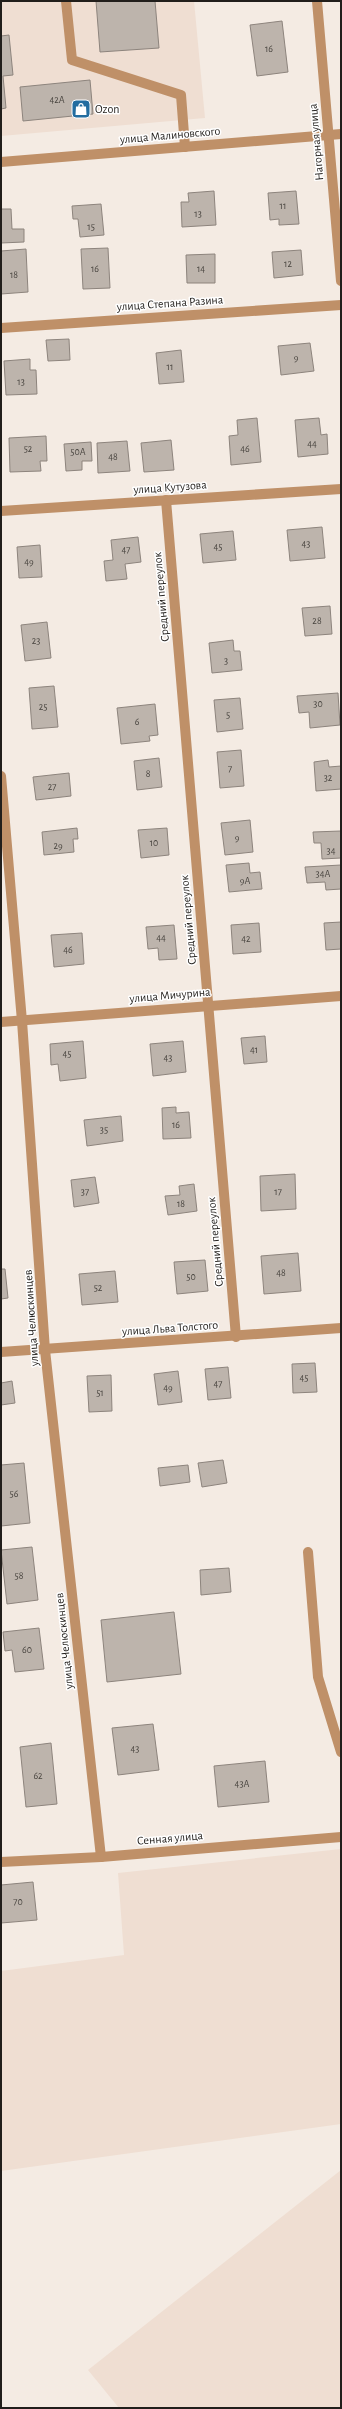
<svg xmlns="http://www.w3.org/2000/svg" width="342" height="2409" font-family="'Alegreya Sans',sans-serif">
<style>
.built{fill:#efded2}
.building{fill:#bdb4ac;stroke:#8d847d}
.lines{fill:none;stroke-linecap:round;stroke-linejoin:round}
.minor{stroke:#bf9068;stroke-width:10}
.labels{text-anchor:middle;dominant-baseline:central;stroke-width:3;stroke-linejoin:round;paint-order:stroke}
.number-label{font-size:10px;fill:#48443f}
.poi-label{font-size:12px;fill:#211e1b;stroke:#fff;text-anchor:start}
.street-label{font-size:12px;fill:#211e1b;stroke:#fff}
</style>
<rect width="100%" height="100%" fill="#f4ebe3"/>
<g class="built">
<polygon points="1,1 194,1 205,118 1,136"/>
<polygon points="341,1849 341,2124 1,2171 1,1971 124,1955 118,1873"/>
<polygon points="341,2170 341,2408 119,2408 88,2370"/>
</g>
<g class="building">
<polygon points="96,1 155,1 159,48 100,52"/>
<polygon points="282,21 288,72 257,76 250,25"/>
<polygon points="9,35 13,75 3,76 6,108 1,109 1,36"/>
<polygon points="90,80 93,114 23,121 20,87"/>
<polygon points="214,191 216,225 182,227 181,202 189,202 188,193"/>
<polygon points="296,191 299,224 279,225 279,219 270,220 268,193"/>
<polygon points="101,204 104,235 80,237 78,219 73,219 72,206"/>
<polygon points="1,209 11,209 12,229 24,229 24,242 1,243"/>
<polygon points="108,248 110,288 83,289 81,249"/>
<polygon points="26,249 28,292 1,294 1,251"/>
<polygon points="301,250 303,275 274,278 272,252"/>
<polygon points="215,254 215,283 187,283 186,255"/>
<polygon points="69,339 70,360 48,361 46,340"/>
<polygon points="310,343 314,371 281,375 278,346"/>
<polygon points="181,350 184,382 159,384 156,353"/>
<polygon points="30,359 30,370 36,370 37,394 6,395 4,361"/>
<polygon points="257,418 261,462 231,465 229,436 238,435 237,420"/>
<polygon points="319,418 321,435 327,434 328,454 298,457 295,420"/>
<polygon points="46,436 47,461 40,461 41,471 10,472 9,438"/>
<polygon points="171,440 174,470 144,472 141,443"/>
<polygon points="127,441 130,471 98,473 97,443"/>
<polygon points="91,442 92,461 82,461 82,470 66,471 64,444"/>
<polygon points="322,527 325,558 290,561 287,530"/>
<polygon points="233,531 236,560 203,563 200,534"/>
<polygon points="138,537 141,562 125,564 127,579 106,581 104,561 113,560 111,540"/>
<polygon points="40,545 42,577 19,578 17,547"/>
<polygon points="330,606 332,634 305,636 302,608"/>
<polygon points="47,622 51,658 25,661 21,625"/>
<polygon points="233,640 234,651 240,651 242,670 212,673 209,643"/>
<polygon points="54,686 58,727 32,729 29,688"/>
<polygon points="338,693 340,725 310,728 309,712 299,713 297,696"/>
<polygon points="240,698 243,729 217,732 214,700"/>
<polygon points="155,704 158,735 149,736 150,741 121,744 117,708"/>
<polygon points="241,750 244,786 220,788 217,752"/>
<polygon points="159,758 162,787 137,790 134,761"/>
<polygon points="328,760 329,767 341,766 341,789 316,791 314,762"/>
<polygon points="69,773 71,796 36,800 33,777"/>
<polygon points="250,820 253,852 225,855 221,823"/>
<polygon points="77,828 78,839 73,839 74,852 44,855 42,832"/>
<polygon points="167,828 169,855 141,858 138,830"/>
<polygon points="341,831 341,858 322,859 321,843 314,843 313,832"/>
<polygon points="249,863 250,873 260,872 262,889 229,892 226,865"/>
<polygon points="341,865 341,889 326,890 325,882 307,883 305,867"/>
<polygon points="341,922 341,949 326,950 324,923"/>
<polygon points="259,923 261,952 233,954 231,925"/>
<polygon points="174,925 177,959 159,960 158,948 148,949 146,927"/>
<polygon points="82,933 84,964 54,967 51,935"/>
<polygon points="265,1036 267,1062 244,1064 241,1038"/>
<polygon points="83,1041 86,1078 60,1081 58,1064 51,1065 50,1044"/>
<polygon points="183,1041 186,1072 153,1076 150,1044"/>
<polygon points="176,1107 176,1113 189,1112 191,1138 163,1139 162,1108"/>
<polygon points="121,1116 123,1141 87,1146 84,1120"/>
<polygon points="295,1174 296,1209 261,1211 260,1176"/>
<polygon points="95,1177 99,1203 74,1207 71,1180"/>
<polygon points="194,1184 197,1211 168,1215 165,1196 180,1195 179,1186"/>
<polygon points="298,1253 301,1291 264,1294 261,1256"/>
<polygon points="205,1260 208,1291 177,1294 174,1262"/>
<polygon points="1,1269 5,1269 8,1298 1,1299"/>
<polygon points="115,1271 118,1302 82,1305 79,1274"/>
<polygon points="315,1363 317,1392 293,1393 292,1364"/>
<polygon points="228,1367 231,1398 208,1400 205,1369"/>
<polygon points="178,1371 182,1402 158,1405 154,1374"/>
<polygon points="111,1375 112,1411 89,1412 87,1376"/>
<polygon points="12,1381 15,1403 1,1405 1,1383"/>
<polygon points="223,1460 227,1483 202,1487 198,1463"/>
<polygon points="24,1463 30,1523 1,1526 1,1465"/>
<polygon points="188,1465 190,1482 160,1486 158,1468"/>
<polygon points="32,1547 38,1600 7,1604 1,1550"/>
<polygon points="229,1568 231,1592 201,1595 200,1570"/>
<polygon points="174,1612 181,1674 107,1682 101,1620"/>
<polygon points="39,1628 44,1669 15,1672 12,1650 5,1651 3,1632"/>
<polygon points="153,1724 159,1770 118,1775 112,1728"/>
<polygon points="51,1743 57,1804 26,1807 20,1747"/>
<polygon points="265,1761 269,1802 218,1807 214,1766"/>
<polygon points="33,1882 37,1920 1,1923 1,1885"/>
</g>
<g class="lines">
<g class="minor">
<polyline points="66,1 72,60 181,95 185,147"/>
<polyline points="317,1 341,281"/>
<polyline points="1,162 341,134"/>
<polyline points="1,328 341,305"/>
<polyline points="166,500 236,1337"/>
<polyline points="1,511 341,489"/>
<polyline points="1,776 22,1021 45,1350 101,1857"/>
<polyline points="1,1022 341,996"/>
<polyline points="1,1352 341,1328"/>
<polyline points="308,1552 318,1677 341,1752"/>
<polyline points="1,1862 101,1857 341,1837"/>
</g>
</g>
<defs>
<symbol id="shop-square" viewBox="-11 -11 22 22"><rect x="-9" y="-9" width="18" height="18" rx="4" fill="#236da0" stroke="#fff"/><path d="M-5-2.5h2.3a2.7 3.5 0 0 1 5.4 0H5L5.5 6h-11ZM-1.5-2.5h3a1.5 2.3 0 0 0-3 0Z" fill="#fff"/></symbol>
</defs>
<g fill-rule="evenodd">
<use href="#shop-square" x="70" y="98" width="22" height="22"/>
</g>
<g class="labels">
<g class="number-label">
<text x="269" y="49">16</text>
<text x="57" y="100">42А</text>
<text x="283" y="206">11</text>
<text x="198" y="214">13</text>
<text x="91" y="227">15</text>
<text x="288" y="264">12</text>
<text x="95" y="269">16</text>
<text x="201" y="269">14</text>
<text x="14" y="275">18</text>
<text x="296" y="358">9</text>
<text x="170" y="367">11</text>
<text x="21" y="382">13</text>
<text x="312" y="444">44</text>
<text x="28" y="449">52</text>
<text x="245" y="449">46</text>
<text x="78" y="452">50А</text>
<text x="113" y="457">48</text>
<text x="306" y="544">43</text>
<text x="218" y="547">45</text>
<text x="126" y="550">47</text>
<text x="29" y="562">49</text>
<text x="317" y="621">28</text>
<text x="36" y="641">23</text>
<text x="226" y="661">3</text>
<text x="318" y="704">30</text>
<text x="43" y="707">25</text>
<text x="228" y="715">5</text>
<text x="137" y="722">6</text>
<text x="230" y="769">7</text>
<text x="148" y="774">8</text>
<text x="328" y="778">32</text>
<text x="52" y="787">27</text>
<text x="237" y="838">9</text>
<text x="154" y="843">10</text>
<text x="58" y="846">29</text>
<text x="331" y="851">34</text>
<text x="323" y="874">34А</text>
<text x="245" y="881">9А</text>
<text x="161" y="938">44</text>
<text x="246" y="939">42</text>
<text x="68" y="950">46</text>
<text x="254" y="1050">41</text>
<text x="67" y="1054">45</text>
<text x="168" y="1058">43</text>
<text x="176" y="1125">16</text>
<text x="104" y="1130">35</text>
<text x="85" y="1192">37</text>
<text x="278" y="1192">17</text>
<text x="181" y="1204">18</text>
<text x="281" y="1273">48</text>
<text x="191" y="1277">50</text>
<text x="98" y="1288">52</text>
<text x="304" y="1378">45</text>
<text x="218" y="1384">47</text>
<text x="168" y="1388">49</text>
<text x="100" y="1393">51</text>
<text x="14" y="1494">56</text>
<text x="19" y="1576">58</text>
<text x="27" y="1650">60</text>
<text x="135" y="1749">43</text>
<text x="38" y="1776">62</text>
<text x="242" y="1784">43А</text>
<text x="18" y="1902">70</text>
</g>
<g class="poi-label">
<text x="95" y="109">Ozon</text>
</g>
<g class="street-label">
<text transform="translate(170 135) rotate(-5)">улица Малиновского</text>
<text transform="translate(316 142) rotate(-95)">Нагорная улица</text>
<text transform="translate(170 303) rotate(-4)">улица Степана Разина</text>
<text transform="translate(170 487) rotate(-4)">улица Кутузова</text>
<text transform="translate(161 597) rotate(-95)">Средний переулок</text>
<text transform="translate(188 920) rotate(-95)">Средний переулок</text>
<text transform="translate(170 995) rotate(-5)">улица Мичурина</text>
<text transform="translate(215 1242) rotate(-95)">Средний переулок</text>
<text transform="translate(31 1318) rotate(-94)">улица Челюскинцев</text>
<text transform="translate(170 1328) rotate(-4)">улица Льва Толстого</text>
<text transform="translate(64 1641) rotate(-96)">улица Челюскинцев</text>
<text transform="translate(170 1838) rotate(-5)">Сенная улица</text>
</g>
</g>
<rect width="342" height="2409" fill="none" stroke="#211e1b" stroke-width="4"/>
</svg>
